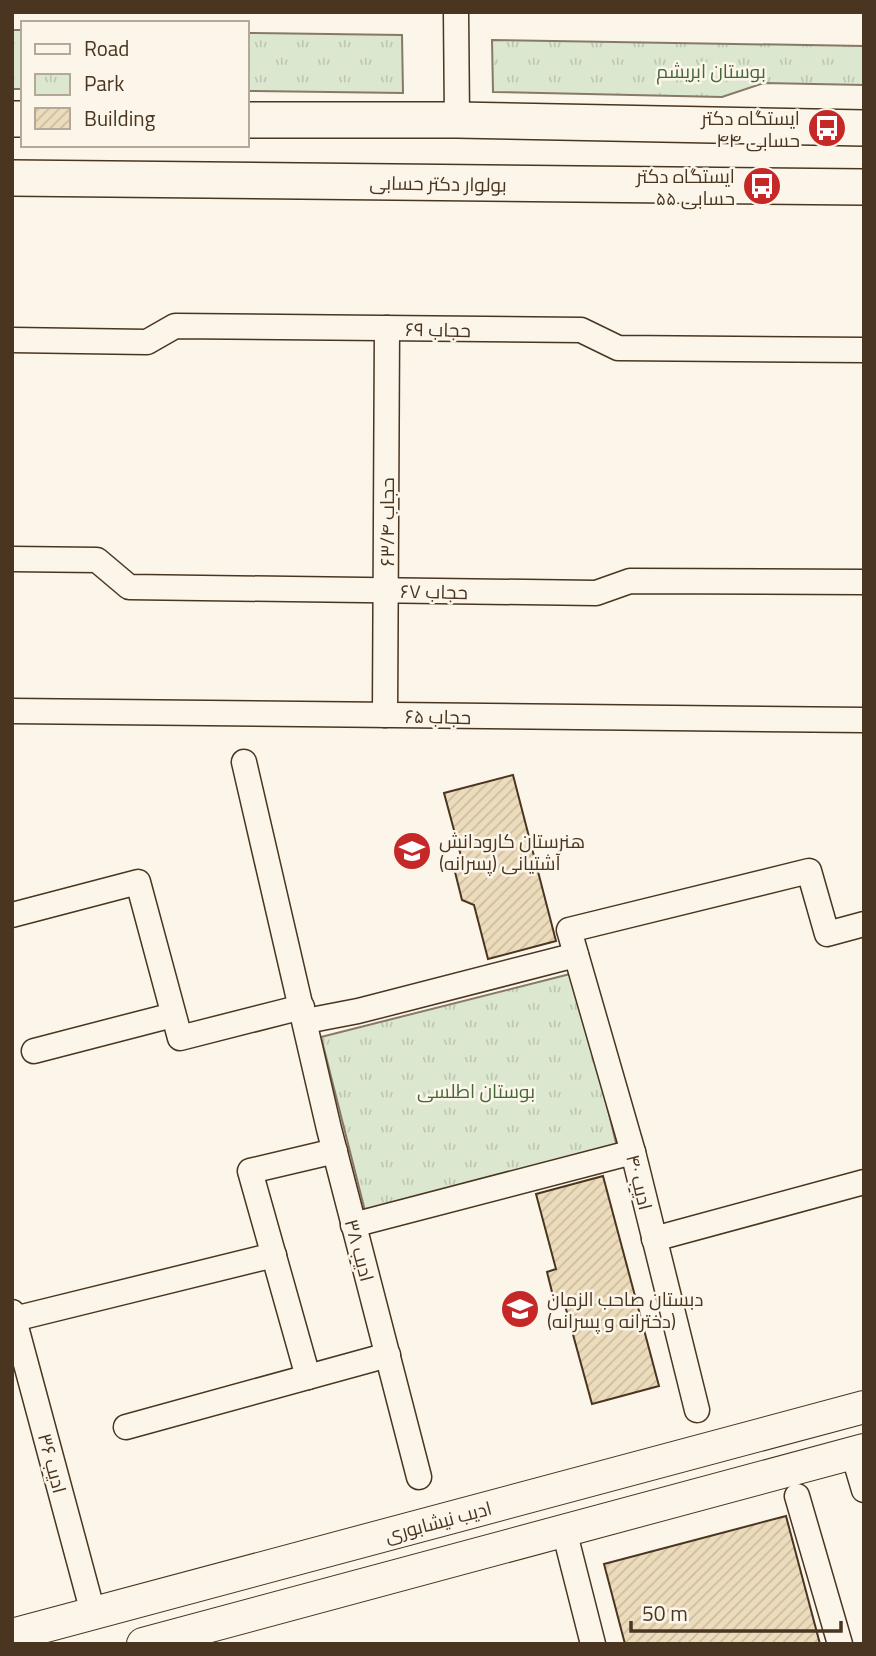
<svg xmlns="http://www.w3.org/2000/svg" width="876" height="1656" font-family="'Titillium Web',Cairo,sans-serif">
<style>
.park{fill:url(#park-tufts);stroke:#887966;stroke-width:2}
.building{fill:url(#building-hatch);stroke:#4a3520;stroke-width:2}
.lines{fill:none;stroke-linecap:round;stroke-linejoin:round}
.minor-casing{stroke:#4a3520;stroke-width:27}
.tertiary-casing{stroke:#4a3520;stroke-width:34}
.secondary-casing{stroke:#4a3520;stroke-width:38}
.minor{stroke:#fbf6e9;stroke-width:24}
.tertiary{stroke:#fbf6e9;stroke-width:32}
.secondary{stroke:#fbf6e9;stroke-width:35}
.labels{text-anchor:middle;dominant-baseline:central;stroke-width:5;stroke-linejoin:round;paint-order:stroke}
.park-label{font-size:19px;fill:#436837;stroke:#fbf6e9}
.poi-label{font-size:19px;fill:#4a3520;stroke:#fbf6e9;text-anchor:end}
.street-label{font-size:19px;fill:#4a3520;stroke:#fbf6e9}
</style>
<defs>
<pattern id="park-tufts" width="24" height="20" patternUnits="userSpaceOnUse" patternTransform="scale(1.75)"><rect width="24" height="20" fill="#dce7d0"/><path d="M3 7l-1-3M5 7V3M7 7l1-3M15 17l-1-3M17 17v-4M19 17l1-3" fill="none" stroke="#bec7b2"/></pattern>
<pattern id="building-hatch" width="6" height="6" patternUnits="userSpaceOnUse" patternTransform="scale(1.75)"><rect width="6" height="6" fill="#ecdcbc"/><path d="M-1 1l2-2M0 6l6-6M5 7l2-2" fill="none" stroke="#ccbda1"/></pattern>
</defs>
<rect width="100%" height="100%" fill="#fbf6e9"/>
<g class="park">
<rect x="12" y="30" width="11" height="59"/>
<polygon points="247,33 402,35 403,93 247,91"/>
<polygon points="492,40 864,46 864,85 764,83 722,97 493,92"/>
<polygon points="570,974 595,1056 617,1147 365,1211 321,1037"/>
</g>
<g class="building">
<polygon points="513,775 556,941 488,959 474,905 462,900 454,868 461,856 444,793"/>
<polygon points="603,1176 659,1386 592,1404 563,1298 554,1300 547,1272 556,1269 536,1194"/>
<polygon points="786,1516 820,1644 625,1644 604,1564"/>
</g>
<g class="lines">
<defs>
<g id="minor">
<polyline points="456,12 457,120"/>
<polyline points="12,340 147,342 175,326 581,330 618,348 864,350"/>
<polyline points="12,559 97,560 129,587 596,593 630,581 864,582"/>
<polyline points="12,711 864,720"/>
<polyline points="385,715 387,328"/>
<polyline points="244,762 329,1129 419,1477"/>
<polyline points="12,915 138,882 180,1038 302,1007"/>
<polyline points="306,1021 358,1011 576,955"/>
<polyline points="34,1051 173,1015"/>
<polyline points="353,1225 633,1152"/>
<polyline points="654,1239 864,1182"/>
<polyline points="12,1312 93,1613"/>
<polyline points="14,1319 274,1255"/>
<polyline points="308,1377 250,1171 335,1151"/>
<polyline points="697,1410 633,1152 569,930 809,871 827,934 864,924"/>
<polyline points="126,1427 388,1355"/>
<polyline points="853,1453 864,1490"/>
<polyline points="797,1496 840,1644"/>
<polyline points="564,1530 593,1644"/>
</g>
<g id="tertiary">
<polyline points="12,1635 864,1407"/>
<polyline points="143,1644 864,1450"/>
</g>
<g id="secondary">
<polyline points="12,119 23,119"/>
<polyline points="247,120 457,120 864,128"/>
<polyline points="12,178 864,187"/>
</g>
</defs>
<use href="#minor" class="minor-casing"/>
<use href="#tertiary" class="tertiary-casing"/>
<use href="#secondary" class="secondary-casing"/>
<use href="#minor" class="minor"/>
<use href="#tertiary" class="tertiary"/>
<use href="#secondary" class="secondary"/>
</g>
<defs>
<symbol id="bus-disc" viewBox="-11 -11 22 22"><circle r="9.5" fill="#c62828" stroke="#fbf6e9"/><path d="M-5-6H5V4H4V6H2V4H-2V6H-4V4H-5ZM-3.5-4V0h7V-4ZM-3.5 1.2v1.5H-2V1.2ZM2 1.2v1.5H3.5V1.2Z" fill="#fff"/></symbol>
<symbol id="school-disc" viewBox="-11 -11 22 22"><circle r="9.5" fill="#c62828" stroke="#fbf6e9"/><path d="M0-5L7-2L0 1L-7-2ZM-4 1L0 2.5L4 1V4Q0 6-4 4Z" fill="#fff"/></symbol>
</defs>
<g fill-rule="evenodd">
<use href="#bus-disc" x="805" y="106" width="44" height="44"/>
<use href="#bus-disc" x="740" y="164" width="44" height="44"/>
<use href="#school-disc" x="390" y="829" width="44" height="44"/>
<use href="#school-disc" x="498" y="1287" width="44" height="44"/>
</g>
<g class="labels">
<g class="park-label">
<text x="711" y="70">بوستان ابریشم</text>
<text x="476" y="1090">بوستان اطلسی</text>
</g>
<g class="poi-label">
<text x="800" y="117">ایستگاه دکتر<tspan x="800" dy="22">حسابی ۴۴</tspan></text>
<text x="735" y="175">ایستگاه دکتر<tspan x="735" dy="22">حسابی ۵۵</tspan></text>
<text x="439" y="840" text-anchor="start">هنرستان کارودانش<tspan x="439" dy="22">آشتیانی (پسرانه)</tspan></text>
<text x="547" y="1298" text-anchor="start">دبستان صاحب الزمان<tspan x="547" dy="22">(دخترانه و پسرانه)</tspan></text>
</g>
<g class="street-label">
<text transform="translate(438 183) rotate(1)">بولوار دکتر حسابی</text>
<text transform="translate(438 329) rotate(1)">حجاب ۶۹</text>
<text transform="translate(386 522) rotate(-90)">حجاب ۶۳/۴</text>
<text transform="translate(434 591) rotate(1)">حجاب ۶۷</text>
<text transform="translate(438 716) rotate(1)">حجاب ۶۵</text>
<text transform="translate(640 1182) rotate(76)">ادیب ۴۰</text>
<text transform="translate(360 1250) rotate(75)">ادیب ۳۸</text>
<text transform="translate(53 1463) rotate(75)">ادیب ۳۶</text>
<text transform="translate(438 1521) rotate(-15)">ادیب نیشابوری</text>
</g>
</g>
<rect width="876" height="1656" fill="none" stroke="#4a3520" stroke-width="28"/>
<rect x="21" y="21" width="228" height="126" fill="#fbf6e9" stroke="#b4a999" stroke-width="2"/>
<rect x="35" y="44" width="35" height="10" fill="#fbf6e9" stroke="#b4a999" stroke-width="2"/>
<text x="84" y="56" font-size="21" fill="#4a3520">Road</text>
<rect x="35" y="74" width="35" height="21" fill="url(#park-tufts)" stroke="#b4a999" stroke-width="2"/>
<text x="84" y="91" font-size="21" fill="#4a3520">Park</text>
<rect x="35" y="108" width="35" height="21" fill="url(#building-hatch)" stroke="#b4a999" stroke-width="2"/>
<text x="84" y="126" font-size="21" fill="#4a3520">Building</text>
<path d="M631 1621v10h210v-10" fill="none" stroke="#4a3520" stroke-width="3.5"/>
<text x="642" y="1621" font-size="21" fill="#4a3520" stroke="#fbf6e9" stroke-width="5" paint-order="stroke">50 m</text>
</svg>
